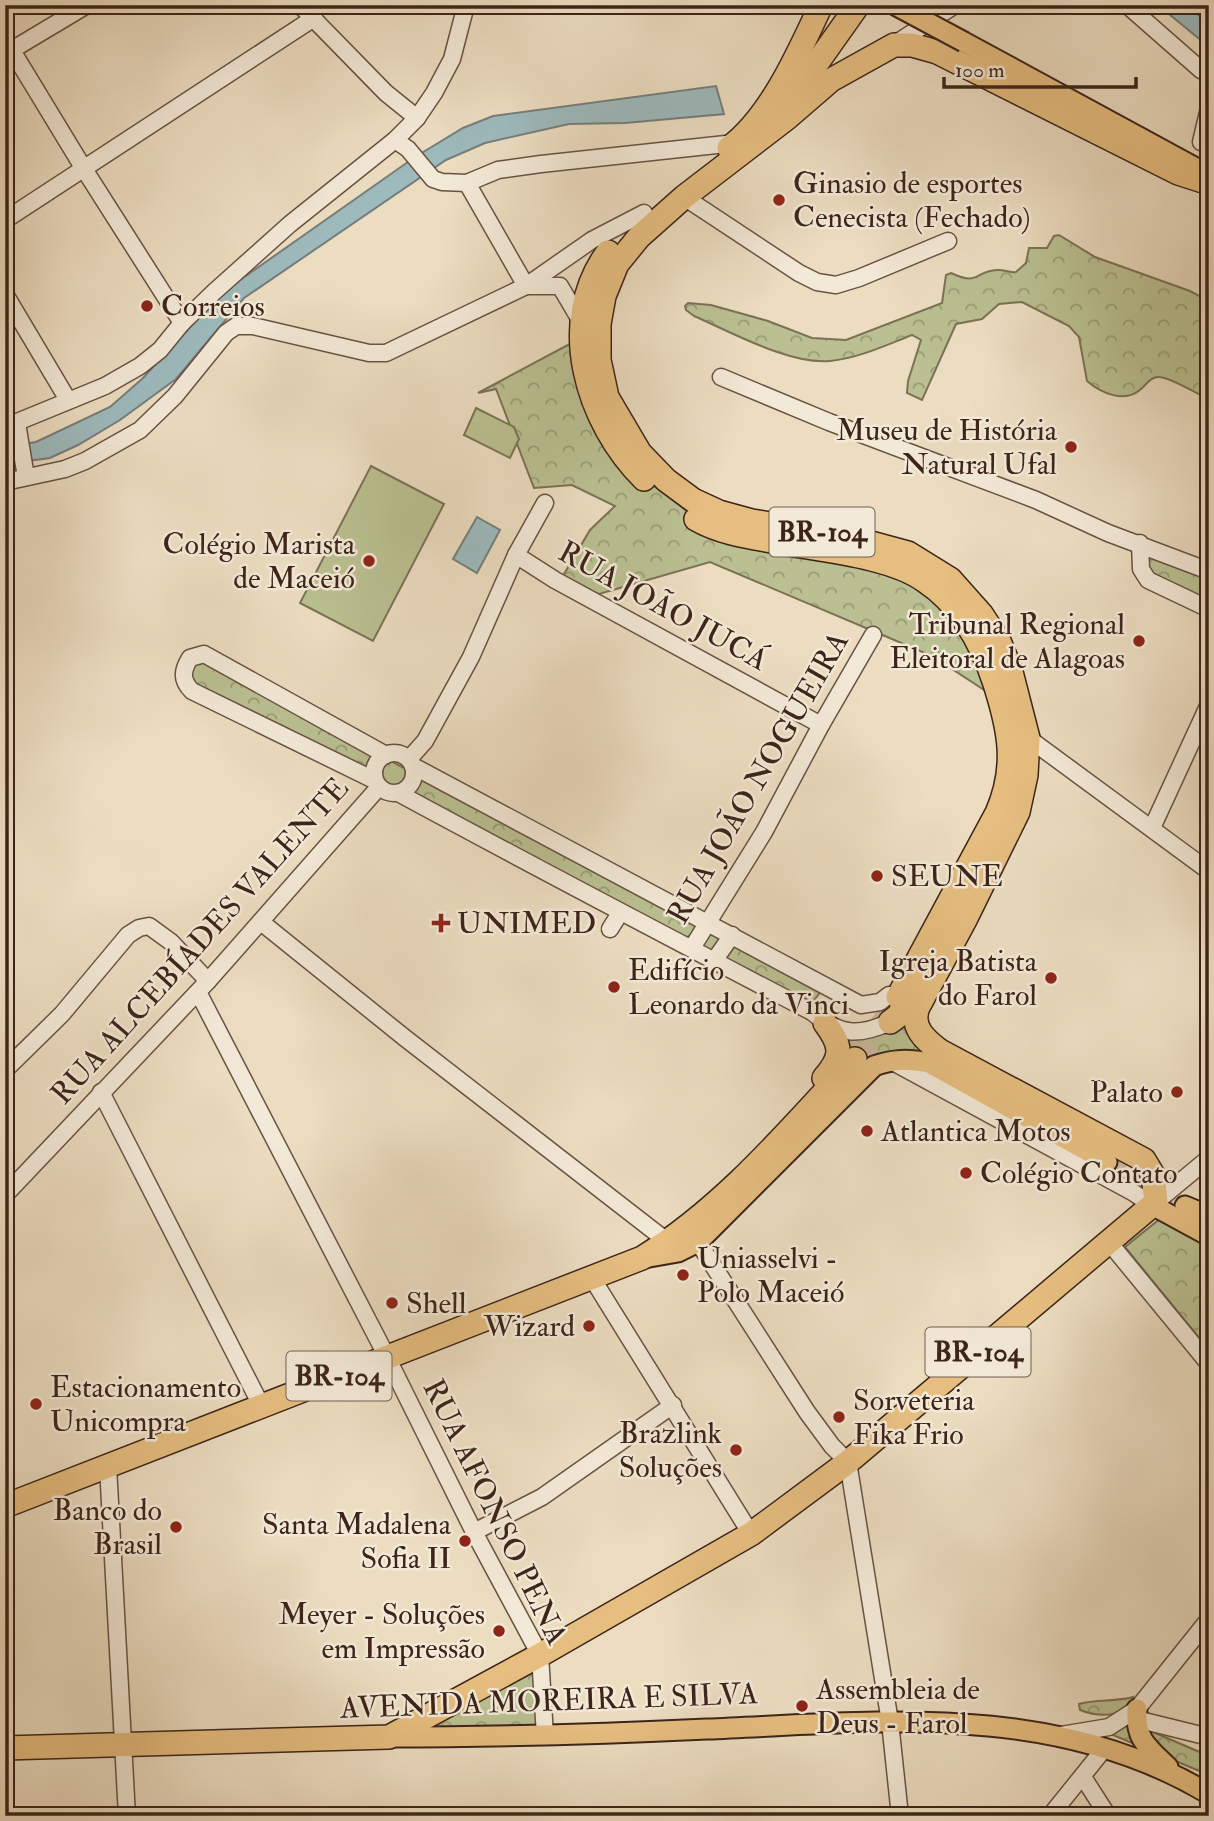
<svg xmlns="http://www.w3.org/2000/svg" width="1214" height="1821" font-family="'IM FELL Double Pica',serif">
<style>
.forest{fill:url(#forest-crowns);stroke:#7b7256;stroke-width:2}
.garden{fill:#bac091;stroke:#7b7256;stroke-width:2}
.water{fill:#9dbabd;stroke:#767e7c;stroke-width:2}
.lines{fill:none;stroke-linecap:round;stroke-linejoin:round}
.major-tunnel{stroke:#c9b8a0;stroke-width:19;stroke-dasharray:19 10;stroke-linecap:butt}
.highway-tunnel{stroke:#c9b8a0;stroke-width:23;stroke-dasharray:23 11;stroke-linecap:butt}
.minor-casing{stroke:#685244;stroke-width:19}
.major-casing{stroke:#3c241a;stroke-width:23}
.highway-casing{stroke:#3c241a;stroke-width:26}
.minor{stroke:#f3e9d7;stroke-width:16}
.major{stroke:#e6be80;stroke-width:19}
.highway{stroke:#e6be80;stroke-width:23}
.major-bridge-casing{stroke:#3c241a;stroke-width:23;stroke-linecap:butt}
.major-bridge{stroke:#e6be80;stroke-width:19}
.poi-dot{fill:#8f2418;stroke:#f3e9d7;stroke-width:2.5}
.labels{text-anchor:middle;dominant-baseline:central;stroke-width:5;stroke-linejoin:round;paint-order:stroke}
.shield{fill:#f3e9d7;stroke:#735f53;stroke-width:2}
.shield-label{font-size:28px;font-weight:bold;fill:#3c241a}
.poi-label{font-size:30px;fill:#3c241a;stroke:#f3e9d7;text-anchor:start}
.street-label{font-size:30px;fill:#3c241a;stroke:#f3e9d7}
</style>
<defs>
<pattern id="forest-crowns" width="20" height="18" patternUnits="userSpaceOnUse" patternTransform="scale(1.75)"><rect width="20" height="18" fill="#bac091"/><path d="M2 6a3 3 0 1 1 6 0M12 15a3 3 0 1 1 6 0" fill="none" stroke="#989c76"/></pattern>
</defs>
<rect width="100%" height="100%" fill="#ecddc1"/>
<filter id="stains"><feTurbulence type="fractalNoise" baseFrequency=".00286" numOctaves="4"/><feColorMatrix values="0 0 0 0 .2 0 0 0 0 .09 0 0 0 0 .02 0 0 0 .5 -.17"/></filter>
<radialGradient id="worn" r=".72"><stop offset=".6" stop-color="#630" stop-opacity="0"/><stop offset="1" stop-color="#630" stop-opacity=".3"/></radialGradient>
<g class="forest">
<path d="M1059,235l36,22 95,34 19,10v98c-12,-5 -39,-22 -50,-22 -9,0 -12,7 -18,12 -16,15 -40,4 -54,-8l-8,-44 -10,-11 -47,-24 -23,2 -17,15 -26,5 -34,76 -15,-7 1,-12 13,-41 -9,-5c-26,10 -53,23 -82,26 -40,4 -99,-29 -136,-45l-8,-6 -1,-4 3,-3 23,2 57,16 44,17 34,2 96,-37 4,-28 5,-2c29,14 23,-3 48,-3 6,0 10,3 17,2l10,-9 3,-15h18l7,-12z"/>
<polygon points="581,338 637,473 700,521 882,563 959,612 1001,701 932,656 710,562 599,594 560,581 590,530 615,506 572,485 534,488 496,389 478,393"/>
<polygon points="1141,546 1209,574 1209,607 1144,570"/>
<polygon points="204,661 821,991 804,1014 194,691 188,668"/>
<polygon points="909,1012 930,1055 899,1050 858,1066 838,1031"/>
<polygon points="1161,1218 1209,1241 1209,1350 1125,1247"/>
<polygon points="538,1662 545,1736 410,1734"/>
<path d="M1133,1697c-8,22 -35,20 -53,13l-1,-6c18,-5 36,-2 54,-7z"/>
<polygon points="1125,1720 1209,1756 1209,1775 1096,1728"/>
</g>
<g class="garden">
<polygon points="476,408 514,427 519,439 510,458 464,435"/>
<polygon points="371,466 444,504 373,641 300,603"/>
</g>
<g class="water">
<polygon points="1158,5 1185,5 1209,23 1209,47"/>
<polygon points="716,86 724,114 625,123 569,124 485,143 446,160 244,298 176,379 120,420 78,445 50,458 5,464 5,447 36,442 110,407 142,379 223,292 415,157 463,128 493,116"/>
<polygon points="477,517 500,530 477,573 453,559"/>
</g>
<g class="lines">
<polyline class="major-tunnel" points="1107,1162 1143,1185 1185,1206"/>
<polyline class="highway-tunnel" points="855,1059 891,1012"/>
<defs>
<g id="minor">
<polyline points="300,5 386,93 417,118"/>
<polyline points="1127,5 1201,70 1209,73"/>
<polyline points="5,39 84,169 182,323"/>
<polyline points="895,44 955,5"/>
<polyline points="5,54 87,5"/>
<polyline points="395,140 408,149 433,179 442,182 467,183 498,170 541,164 735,143"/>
<polyline points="1201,142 1209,108"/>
<polyline points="467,183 526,286 560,286 583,325"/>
<polyline points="684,197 799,273 817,282 836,285 859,278 948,241"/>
<polyline points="5,220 314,18"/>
<polyline points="5,294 68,400"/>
<polyline points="721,377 829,422 1036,500 1108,533 1209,571"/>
<polyline points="17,423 26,477"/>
<polyline points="5,427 105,386 140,366 160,350 182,323 214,292 290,224 395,140 417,118 434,93 452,59 466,5"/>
<polyline points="5,482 65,469 85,461 140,430 175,396 226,333 236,326 253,326 369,353 386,353 526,286 592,240 644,213"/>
<polyline points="1140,543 1141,569 1148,580 1209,609"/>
<polyline points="516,555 555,580 821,725"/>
<polyline points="1028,738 1209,871"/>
<circle cx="394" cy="773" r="20"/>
<polyline points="409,759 425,741 471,657 516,555 545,503"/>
<polyline points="413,766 861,1005 880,1002 889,995"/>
<path d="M374,780l-182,-89c-11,-11 -10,-20 -2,-33l14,-4 182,101"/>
<path d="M400,794c137,74 274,146 412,218 28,23 46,25 78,10"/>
<polyline points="1152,828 1209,704"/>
<polyline points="261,922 405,1038 668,1242"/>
<polyline points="610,929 620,913"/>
<polyline points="692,948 764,832 821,725 873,635"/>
<polyline points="714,961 732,935"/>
<polyline points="198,992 387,1357 474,1532 540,1655 545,1736"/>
<polyline points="891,1061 1134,1193 1152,1205"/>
<polyline points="5,1070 62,1014 128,935 139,928 149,926 171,942 208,981"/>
<polyline points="101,1092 262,1407"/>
<polyline points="5,1195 208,981 379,787"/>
<polyline points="1156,1202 1209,1158"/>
<polyline points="1108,1241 1209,1364"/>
<polyline points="698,1242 807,1412 832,1446 848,1462 890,1722 900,1816"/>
<polyline points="592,1278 751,1534"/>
<polyline points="108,1466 127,1816"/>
<polyline points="474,1532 542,1497 673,1405"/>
<polyline points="1136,1719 1209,1737"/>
<polyline points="1061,1735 1109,1727 1137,1709 1209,1619"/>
<polyline points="1083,1777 1108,1816"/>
<polyline points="1050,1816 1104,1749"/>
</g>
<g id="major">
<polyline points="964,42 1209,175"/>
<polyline points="1152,1205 1209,1236"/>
<polyline points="1185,1206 1209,1216"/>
<path d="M644,1258l34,-6 20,-10 176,-176c19,-7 35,-7 55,-3l178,99"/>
<path d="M1137,1709c-2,30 10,38 31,58"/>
<path d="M389,1737c106,0 212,-3 318,-8 171,-7 347,-28 502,65"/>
</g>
<g id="highway">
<polyline points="788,104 858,5"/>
<path d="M729,148c42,-31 70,-96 92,-143"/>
<path d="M608,252c-52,70 -21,171 36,227"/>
<path d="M696,519c24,14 54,18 81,23 42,8 114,14 148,39 36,24 57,63 70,103 15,47 22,83 2,129l-99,184"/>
<polyline points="890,1022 898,1016 915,989"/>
<path d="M824,1078c19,-22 18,-32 1,-55"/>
<path d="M5,1506l637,-248c83,-51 147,-128 213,-199"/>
<path d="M5,1748l384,-11 151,-82 211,-121 97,-72 308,-260 -3,-27 -9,-15 -204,-109c-15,-11 -30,-24 -22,-44l48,-89 52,-106 8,-37 2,-37 -18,-70 -11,-27 -17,-26 -32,-36 -42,-26 -59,-16 -97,-16 -33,-9 -26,-12 -27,-20 -26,-27 -33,-56 -8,-37v-36l5,-28 13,-32 22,-27 45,-40 103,-79 44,-38 63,-35h18l25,7 241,121 31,10"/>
</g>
</defs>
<use href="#minor" class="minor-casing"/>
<use href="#major" class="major-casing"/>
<use href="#highway" class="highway-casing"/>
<use href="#minor" class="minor"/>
<use href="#major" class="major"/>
<use href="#highway" class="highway"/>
<defs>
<polyline id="major-bridge" points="895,5 964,42"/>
</defs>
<use href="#major-bridge" class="major-bridge-casing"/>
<use href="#major-bridge" class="major-bridge"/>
</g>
<g class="poi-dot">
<circle cx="779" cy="200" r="7"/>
<circle cx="147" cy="306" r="7"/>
<circle cx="1071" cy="447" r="7"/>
<circle cx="369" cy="561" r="7"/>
<circle cx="1139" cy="641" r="7"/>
<circle cx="877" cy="876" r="7"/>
<path d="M437.5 912.5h7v7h7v7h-7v7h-7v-7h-7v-7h7z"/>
<circle cx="1051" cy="978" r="7"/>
<circle cx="614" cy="987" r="7"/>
<circle cx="1177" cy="1092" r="7"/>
<circle cx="867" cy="1131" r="7"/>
<circle cx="966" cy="1173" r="7"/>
<circle cx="683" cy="1275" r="7"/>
<circle cx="392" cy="1303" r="7"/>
<circle cx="589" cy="1326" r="7"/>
<circle cx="36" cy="1404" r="7"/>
<circle cx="839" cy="1417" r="7"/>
<circle cx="736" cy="1450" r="7"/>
<circle cx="176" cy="1527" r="7"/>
<circle cx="465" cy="1541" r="7"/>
<circle cx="499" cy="1631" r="7"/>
<circle cx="802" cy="1706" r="7"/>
</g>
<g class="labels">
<g class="shield">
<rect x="769.5" y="507.5" width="105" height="49" rx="5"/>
<rect x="925.5" y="1327.5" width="105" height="49" rx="5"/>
<rect x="286.5" y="1351.5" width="105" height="49" rx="5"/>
</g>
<g class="shield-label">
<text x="822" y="532">BR-104</text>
<text x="978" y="1352">BR-104</text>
<text x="339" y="1376">BR-104</text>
</g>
<g class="poi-label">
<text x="793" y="183">Ginasio de esportes<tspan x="793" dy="34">Cenecista (Fechado)</tspan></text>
<text x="161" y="306">Correios</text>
<text x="1057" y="430" text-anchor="end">Museu de História<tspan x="1057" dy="34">Natural Ufal</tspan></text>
<text x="355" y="544" text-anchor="end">Colégio Marista<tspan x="355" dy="34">de Maceió</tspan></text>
<text x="1125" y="624" text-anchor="end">Tribunal Regional<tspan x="1125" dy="34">Eleitoral de Alagoas</tspan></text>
<text x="891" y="876">SEUNE</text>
<text x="457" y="923">UNIMED</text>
<text x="1037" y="961" text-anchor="end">Igreja Batista<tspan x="1037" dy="34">do Farol</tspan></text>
<text x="628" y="970">Edifício<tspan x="628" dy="34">Leonardo da Vinci</tspan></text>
<text x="1163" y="1092" text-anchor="end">Palato</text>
<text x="881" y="1131">Atlantica Motos</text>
<text x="980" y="1173">Colégio Contato</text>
<text x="697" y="1258">Uniasselvi -<tspan x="697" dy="34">Polo Maceió</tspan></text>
<text x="406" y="1303">Shell</text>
<text x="575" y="1326" text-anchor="end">Wizard</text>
<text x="50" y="1387">Estacionamento<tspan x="50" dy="34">Unicompra</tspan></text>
<text x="853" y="1400">Sorveteria<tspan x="853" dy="34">Fika Frio</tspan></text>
<text x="722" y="1433" text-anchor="end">Brazlink<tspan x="722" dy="34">Soluções</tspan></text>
<text x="162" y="1510" text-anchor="end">Banco do<tspan x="162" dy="34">Brasil</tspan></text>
<text x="451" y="1524" text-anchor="end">Santa Madalena<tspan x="451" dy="34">Sofia II</tspan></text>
<text x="485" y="1614" text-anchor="end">Meyer - Soluções<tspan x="485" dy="34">em Impressão</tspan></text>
<text x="816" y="1689">Assembleia de<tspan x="816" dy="34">Deus - Farol</tspan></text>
</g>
<g class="street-label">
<text transform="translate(663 606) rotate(29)">RUA JOÃO JUCÁ</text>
<text transform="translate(758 778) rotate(-60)">RUA JOÃO NOGUEIRA</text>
<text transform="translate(200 941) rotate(-48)">RUA ALCEBÍADES VALENTE</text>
<text transform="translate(495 1512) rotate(64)">RUA AFONSO PENA</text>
<text transform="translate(549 1701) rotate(-2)">AVENIDA MOREIRA E SILVA</text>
</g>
</g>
<rect width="1214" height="1821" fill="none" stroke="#ecddc1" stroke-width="28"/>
<rect x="7" y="7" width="1200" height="1807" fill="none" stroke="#3c241a" stroke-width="3.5"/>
<rect x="14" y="14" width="1186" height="1793" fill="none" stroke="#3c241a" stroke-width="2"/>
<path d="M944 77v10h192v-10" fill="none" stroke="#3c241a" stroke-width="3.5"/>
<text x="955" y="77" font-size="21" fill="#3c241a" stroke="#f3e9d7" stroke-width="5" paint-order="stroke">100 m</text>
<rect width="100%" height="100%" filter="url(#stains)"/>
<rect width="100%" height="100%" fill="url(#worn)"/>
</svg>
